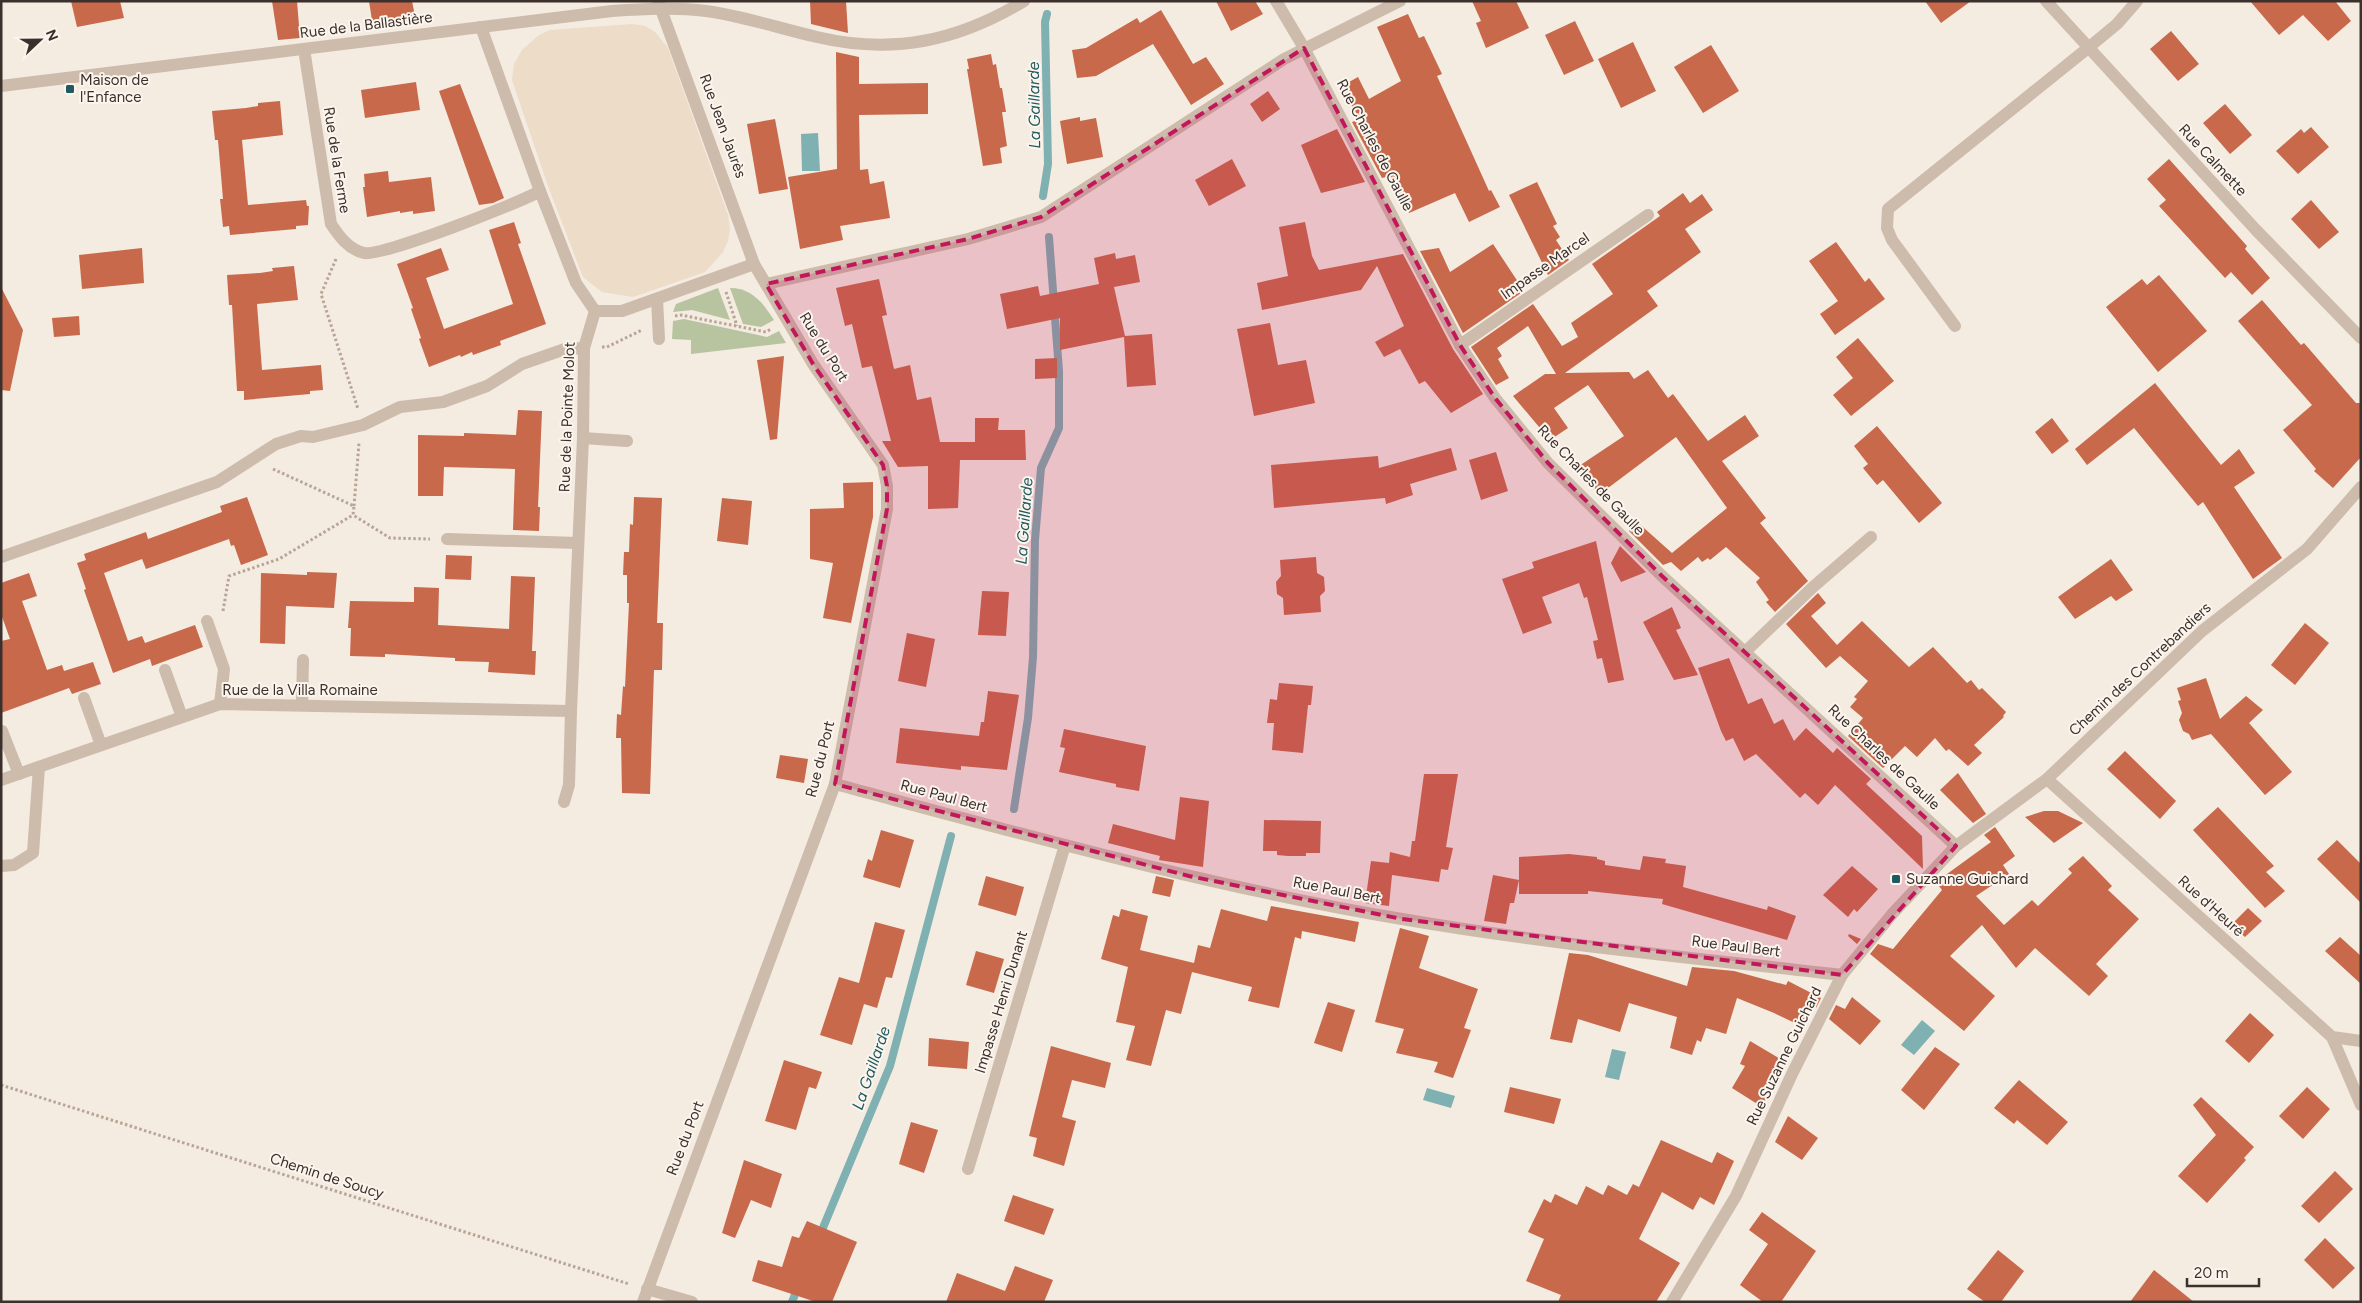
<svg xmlns="http://www.w3.org/2000/svg" width="2362" height="1303" font-family="Figtree,sans-serif">
<style>
.green{fill:#b8c4a0}
.plaza{fill:#ecdcc8}
.water{fill:#7fb0b2}
.lines{fill:none;stroke-linecap:round;stroke-linejoin:round}
.stream{stroke:#7fb0b2;stroke-width:8}
.building{fill:#c8694b}
.path{stroke:#b9a596;stroke-width:3;stroke-dasharray:2.5 2.5;stroke-linecap:butt}
.service{stroke:#cdbbac;stroke-width:12}
.pedestrian{stroke:#cdbbac;stroke-width:12}
.minor{stroke:#cdbbac;stroke-width:12}
.tertiary{stroke:#cdbbac;stroke-width:12}
.marked{fill:#c2185b;fill-opacity:0.2;stroke:#c2185b;stroke-width:4;stroke-dasharray:10 6;stroke-linejoin:round}
.poi-dot{fill:#1f5a5e;stroke:#fbf5ee;stroke-width:2}
.labels{text-anchor:middle;dominant-baseline:central;stroke-width:4;stroke-linejoin:round;paint-order:stroke}
.street-label{font-size:15px;fill:#3b302b;stroke:#fbf5ee}
.poi-label{font-size:15px;fill:#3b302b;stroke:#fbf5ee;text-anchor:start}
.water-label{font-size:16px;font-style:italic;fill:#1f5a5e;stroke:#fbf5ee}
</style>
<rect width="100%" height="100%" fill="#f4ebe1"/>
<g class="green">
<polygon points="718,288 730,320 692,310 673,312 676,304"/>
<path d="M730,288c22,0 33,15 44,32l-13,7 -18,-3z"/>
<polygon points="684,319 767,337 779,331 786,343 691,354 691,340 672,339 673,321"/>
</g>
<polygon class="plaza" points="633,24 645,26 655,32 668,48 728,215 730,229 728,241 723,252 705,272 633,297 602,292 583,277 548,186 512,80 514,64 522,50 539,35 550,30"/>
<g class="water">
<polygon points="818,133 820,171 802,171 801,134"/>
<polygon points="1922,1020 1935,1031 1914,1055 1901,1045"/>
<polygon points="1612,1049 1626,1052 1619,1080 1605,1077"/>
<polygon points="1427,1088 1455,1096 1451,1108 1423,1100"/>
</g>
<g class="lines">
<g class="stream">
<polyline points="1043,196 1048,164 1045,22 1047,14"/>
<polyline points="1014,809 1028,718 1033,657 1035,540 1041,468 1059,428 1059,371 1049,237"/>
<polyline points="820,1235 890,1066 951,836"/>
<polyline points="792,1302 798,1287"/>
</g>
</g>
<g class="building">
<polygon points="71,1 120,1 124,18 77,27"/>
<polygon points="272,1 297,1 300,38 278,40"/>
<polygon points="369,1 412,1 416,21 373,27"/>
<polygon points="810,1 846,1 848,33 811,24"/>
<polygon points="1216,1 1255,1 1263,14 1231,31"/>
<polygon points="1472,1 1516,1 1529,28 1486,48 1476,23 1481,21"/>
<polygon points="1925,1 1971,1 1941,23"/>
<polygon points="2250,1 2335,1 2351,21 2328,41 2303,15 2279,35"/>
<polygon points="1161,10 1193,64 1206,57 1224,84 1191,105 1153,44 1096,76 1077,78 1072,50 1086,48 1137,18 1140,23"/>
<polygon points="1408,14 1419,38 1424,36 1442,74 1437,76 1489,191 1491,190 1500,207 1469,222 1455,193 1409,213 1390,176 1382,178 1352,122 1360,119 1340,87 1358,77 1369,99 1401,81 1377,27"/>
<polygon points="1575,21 1594,61 1564,75 1545,35"/>
<polygon points="2171,31 2199,64 2178,81 2150,49"/>
<polygon points="1633,42 1656,91 1621,108 1598,59"/>
<polygon points="1711,45 1739,91 1703,113 1674,67"/>
<polygon points="836,52 859,57 859,84 928,83 928,114 859,115 860,170 868,169 870,184 884,181 890,218 840,226 843,240 800,249 788,177 837,169"/>
<polygon points="991,54 993,65 996,64 1000,88 1002,88 1006,112 1002,112 1007,146 1000,148 1002,163 983,166 967,69 969,69 967,59"/>
<polygon points="416,82 420,110 365,118 361,90"/>
<polygon points="460,84 504,198 493,203 479,205 439,91"/>
<polygon points="1268,91 1280,109 1262,122 1250,104"/>
<polygon points="280,101 283,135 242,140 248,205 306,200 307,206 309,206 308,225 296,226 296,229 230,235 229,226 223,227 220,199 223,199 218,140 215,140 212,111 246,108 258,106 258,103"/>
<polygon points="2225,104 2252,135 2230,154 2203,123"/>
<polygon points="1080,117 1080,121 1096,118 1103,157 1067,164 1060,121"/>
<polygon points="775,119 788,189 759,194 747,124"/>
<polygon points="2311,127 2329,147 2298,174 2276,151 2301,129 2304,133"/>
<polygon points="1337,129 1365,182 1321,193 1301,145"/>
<polygon points="1232,159 1246,186 1209,206 1195,180"/>
<polygon points="2169,159 2247,246 2245,249 2270,278 2252,295 2231,272 2225,278 2159,206 2166,200 2147,179"/>
<polygon points="388,171 389,182 431,177 435,211 413,214 413,211 400,213 400,211 367,217 363,187 365,187 364,174"/>
<polygon points="1537,182 1557,224 1553,226 1560,237 1556,240 1569,260 1548,275 1509,195"/>
<polygon points="1683,193 1690,203 1702,194 1713,210 1685,229 1701,252 1647,291 1658,306 1565,373 1629,372 1634,379 1648,370 1668,398 1673,394 1708,441 1745,415 1759,436 1722,461 1766,518 1760,523 1808,581 1775,612 1766,602 1769,600 1756,582 1760,578 1726,547 1710,560 1708,558 1702,562 1698,557 1681,571 1671,562 1663,565 1629,531 1635,520 1672,553 1727,508 1676,437 1600,494 1576,468 1624,436 1588,385 1554,408 1568,428 1550,440 1513,396 1545,374 1556,374 1528,326 1497,348 1502,356 1498,359 1509,378 1496,385 1471,347 1533,304 1562,346 1578,337 1571,323 1613,294 1592,264 1660,216 1657,212"/>
<polygon points="2311,200 2339,232 2319,249 2291,219"/>
<polygon points="514,222 521,243 518,244 546,324 500,341 501,345 473,355 472,352 461,357 460,355 429,367 419,339 421,338 411,309 413,308 397,264 441,248 449,270 426,278 444,329 513,304 489,230"/>
<polygon points="1305,222 1312,256 1319,270 1403,254 1453,349 1483,394 1451,413 1425,381 1419,384 1400,349 1384,357 1375,342 1404,326 1377,266 1361,290 1262,310 1257,283 1288,276 1279,227"/>
<polygon points="1836,242 1865,282 1869,278 1885,299 1835,335 1820,314 1838,301 1809,261"/>
<polygon points="1493,244 1524,291 1463,333 1420,251 1439,248 1450,272"/>
<polygon points="142,248 144,283 82,289 79,255"/>
<polygon points="1115,253 1116,259 1135,255 1140,282 1114,287 1125,336 1152,334 1156,385 1127,387 1124,337 1060,350 1060,318 1007,329 1000,294 1038,286 1040,296 1099,284 1094,258"/>
<polygon points="294,266 298,300 257,304 262,370 321,365 323,390 310,391 310,394 244,400 244,391 237,391 232,305 229,305 227,275 260,273 273,271 272,268"/>
<polygon points="2159,275 2207,331 2158,372 2106,307 2142,279 2147,285"/>
<polygon points="879,279 887,315 882,316 894,369 910,365 917,400 931,397 940,442 975,442 975,418 999,418 998,430 1025,430 1026,460 960,460 958,508 928,509 928,466 898,467 882,441 891,441 872,366 862,368 852,324 845,326 836,288"/>
<polygon points="1,287 23,330 10,391 1,390"/>
<polygon points="2262,300 2301,345 2304,343 2356,403 2361,403 2361,457 2333,488 2314,471 2316,469 2283,430 2312,405 2238,321"/>
<polygon points="79,316 80,335 54,337 52,318"/>
<polygon points="1270,323 1278,365 1306,360 1315,403 1254,416 1237,329"/>
<polygon points="1858,338 1894,381 1851,416 1833,395 1853,378 1836,357"/>
<polygon points="784,356 777,439 770,440 757,360"/>
<polygon points="1057,358 1057,378 1035,379 1035,359"/>
<polygon points="2155,383 2221,465 2239,449 2255,473 2234,487 2282,558 2253,579 2203,502 2198,506 2134,428 2087,465 2075,449"/>
<polygon points="518,410 542,411 538,507 540,507 539,531 513,530 515,469 444,467 443,496 418,496 418,435 464,436 464,433 516,435"/>
<polygon points="2052,418 2069,441 2052,454 2035,432"/>
<polygon points="1877,426 1942,503 1919,523 1883,480 1877,485 1863,468 1868,464 1854,446"/>
<polygon points="1451,448 1457,470 1410,484 1413,495 1386,504 1385,498 1274,508 1271,465 1378,456 1379,468"/>
<polygon points="1496,452 1508,491 1481,500 1469,460"/>
<polygon points="873,482 873,517 851,623 823,618 833,563 810,559 810,509 844,508 843,483"/>
<polygon points="247,497 268,555 241,565 234,545 231,546 229,539 146,569 142,559 104,573 128,641 142,636 145,643 195,625 203,647 152,666 150,659 113,673 84,590 86,589 77,563 86,560 84,554 146,532 148,539 222,512 220,506"/>
<polygon points="634,497 662,498 657,623 663,623 662,670 654,670 650,794 622,793 621,738 616,738 617,714 621,715 623,686 625,687 629,603 627,603 627,575 623,575 624,552 629,552 630,524 633,525"/>
<polygon points="722,498 752,501 748,545 717,541"/>
<polygon points="1596,541 1624,680 1608,683 1602,658 1597,659 1593,641 1598,640 1587,597 1584,598 1579,583 1542,597 1552,623 1523,634 1502,579 1534,568 1532,562"/>
<polygon points="1620,546 1646,572 1621,582 1611,563"/>
<polygon points="446,555 472,556 471,580 445,579"/>
<polygon points="1316,557 1317,573 1324,577 1325,591 1320,596 1321,612 1284,615 1283,598 1277,594 1276,582 1281,576 1280,560"/>
<polygon points="2111,559 2133,590 2116,601 2111,596 2075,619 2058,597"/>
<polygon points="307,572 337,573 334,608 286,606 285,644 260,643 261,573 307,575"/>
<polygon points="29,573 37,596 22,601 47,670 62,665 64,671 93,662 101,684 72,694 69,688 1,713 1,641 10,639 1,614 1,583"/>
<polygon points="511,576 535,577 532,651 536,651 535,675 488,672 489,662 455,661 455,658 385,654 385,657 350,656 351,628 348,628 350,601 414,602 414,587 439,588 438,625 509,629"/>
<polygon points="982,591 1009,592 1006,636 978,635"/>
<polygon points="1818,593 1826,603 1811,616 1837,645 1862,621 1909,667 1933,647 1967,683 1971,680 1979,690 1982,688 2006,712 2003,716 2004,717 1974,745 1982,753 1968,766 1949,749 1946,751 1935,738 1917,757 1905,746 1883,768 1848,736 1863,718 1850,707 1857,699 1854,697 1868,681 1840,656 1826,668 1786,624"/>
<polygon points="1672,607 1681,628 1676,630 1698,675 1674,680 1643,622"/>
<polygon points="2305,623 2329,643 2295,685 2271,665"/>
<polygon points="907,633 935,639 926,687 898,681"/>
<polygon points="1729,658 1748,704 1762,698 1774,724 1783,719 1794,741 1806,728 1833,753 1837,748 1871,779 1866,784 1922,836 1923,869 1835,785 1818,805 1805,793 1800,798 1756,754 1744,761 1733,738 1726,741 1721,731 1698,668"/>
<polygon points="2206,678 2220,719 2246,696 2263,710 2249,723 2292,772 2265,795 2211,734 2192,740 2189,734 2183,731 2179,720 2182,713 2178,701 2181,700 2177,688"/>
<polygon points="1279,683 1313,686 1311,705 1308,705 1303,753 1272,750 1274,723 1267,723 1270,699 1277,700"/>
<polygon points="988,691 1019,695 1007,770 961,766 961,770 896,763 900,728 979,736 981,722 984,722"/>
<polygon points="1064,729 1146,746 1139,791 1116,787 1116,784 1059,772 1065,748 1060,747"/>
<polygon points="2125,751 2176,801 2160,819 2107,769"/>
<polygon points="780,755 808,759 804,783 776,778"/>
<polygon points="1958,773 1986,814 1973,823 1940,790"/>
<polygon points="1424,774 1458,774 1446,847 1453,848 1448,870 1441,869 1439,882 1392,875 1389,906 1365,903 1371,861 1389,863 1390,852 1410,857 1412,841 1415,841"/>
<polygon points="1180,797 1209,801 1203,867 1159,860 1160,856 1108,843 1113,824 1175,840"/>
<polygon points="2218,807 2274,866 2266,872 2285,891 2265,908 2193,830"/>
<polygon points="2044,811 2058,811 2083,823 2054,843 2025,817"/>
<polygon points="1264,820 1321,821 1320,853 1306,853 1306,856 1288,856 1277,855 1277,851 1263,851"/>
<polygon points="1995,827 2015,856 2003,865 2009,874 1976,896 2004,925 2032,900 2038,906 2072,873 2068,869 2083,856 2112,886 2108,890 2139,919 2096,964 2108,976 2089,996 2035,948 2016,968 1982,925 1950,956 1995,996 1964,1031 1870,954 1878,944 1893,949 1942,890 1936,882 1991,842 1984,835"/>
<polygon points="881,830 914,840 900,888 863,877 868,859 872,861"/>
<polygon points="2337,840 2361,864 2361,903 2317,859"/>
<polygon points="1569,854 1597,857 1597,859 1605,861 1605,865 1640,870 1643,856 1666,859 1665,863 1686,866 1683,887 1767,910 1768,906 1796,916 1787,940 1662,904 1663,899 1588,891 1588,894 1519,894 1519,857"/>
<polygon points="1852,866 1878,889 1857,912 1854,909 1848,917 1823,895"/>
<polygon points="1493,875 1519,880 1514,903 1510,903 1506,924 1484,921"/>
<polygon points="986,876 1024,887 1016,916 978,905"/>
<polygon points="1156,876 1174,880 1170,897 1152,893"/>
<polygon points="1271,906 1359,922 1355,942 1302,931 1301,939 1295,937 1279,1008 1248,1001 1252,987 1192,972 1181,1014 1166,1010 1151,1066 1126,1060 1135,1026 1116,1022 1128,967 1101,959 1113,915 1119,917 1121,909 1148,916 1140,950 1194,963 1198,945 1210,948 1221,909 1267,921"/>
<polygon points="2248,908 2262,921 2245,937 2231,925"/>
<polygon points="875,922 905,930 892,978 886,977 877,1008 864,1004 852,1045 820,1035 839,977 859,983"/>
<polygon points="1400,928 1429,936 1419,968 1478,989 1464,1028 1471,1030 1453,1078 1434,1072 1438,1062 1396,1053 1404,1029 1375,1022"/>
<polygon points="1849,934 1861,939 1857,944 1848,936"/>
<polygon points="2340,937 2361,956 2361,984 2325,951"/>
<polygon points="976,951 1004,959 994,993 966,985"/>
<polygon points="1569,953 1588,955 1687,986 1692,967 1734,971 1786,985 1788,981 1821,998 1816,1008 1812,1004 1801,1026 1774,1013 1737,998 1726,1034 1706,1028 1701,1042 1697,1040 1692,1055 1670,1048 1677,1017 1629,1003 1620,1032 1578,1019 1572,1043 1550,1039"/>
<polygon points="1852,997 1881,1021 1860,1045 1829,1019 1836,1005 1845,1009"/>
<polygon points="1328,1002 1355,1010 1342,1052 1314,1043"/>
<polygon points="2250,1013 2274,1035 2249,1063 2225,1041"/>
<polygon points="929,1038 969,1042 967,1069 928,1066"/>
<polygon points="1750,1041 1784,1061 1762,1107 1732,1088 1745,1066 1740,1064"/>
<polygon points="1051,1046 1111,1063 1105,1088 1072,1080 1062,1117 1076,1121 1064,1166 1033,1156 1037,1138 1029,1136"/>
<polygon points="1935,1047 1960,1064 1924,1110 1901,1090"/>
<polygon points="784,1060 822,1072 816,1089 809,1087 796,1130 765,1121"/>
<polygon points="2019,1080 2068,1122 2047,1145 2017,1120 2014,1124 1994,1108"/>
<polygon points="1510,1087 1561,1099 1554,1124 1504,1112"/>
<polygon points="2307,1087 2330,1109 2303,1139 2279,1116"/>
<polygon points="2201,1097 2254,1147 2244,1158 2246,1160 2207,1203 2178,1176 2216,1135 2193,1105"/>
<polygon points="1788,1116 1818,1138 1802,1160 1775,1142"/>
<polygon points="911,1122 938,1130 924,1173 899,1164"/>
<polygon points="1661,1140 1712,1163 1717,1152 1734,1161 1714,1205 1700,1197 1693,1210 1662,1192 1639,1239 1680,1263 1656,1302 1558,1302 1561,1295 1526,1281 1544,1239 1528,1232 1544,1199 1551,1203 1555,1194 1577,1205 1586,1186 1603,1195 1608,1185 1627,1195 1633,1184 1639,1187"/>
<polygon points="744,1160 782,1174 771,1208 751,1200 735,1238 722,1233"/>
<polygon points="2335,1171 2353,1189 2319,1223 2301,1206"/>
<polygon points="1013,1195 1054,1209 1044,1235 1004,1221"/>
<polygon points="1762,1212 1816,1251 1781,1302 1763,1302 1740,1285 1768,1244 1749,1230"/>
<polygon points="807,1221 857,1242 832,1302 816,1302 752,1281 758,1260 782,1267 792,1236 799,1238"/>
<polygon points="2325,1238 2355,1268 2333,1289 2304,1260"/>
<polygon points="1998,1250 2024,1271 2001,1302 1985,1302 1967,1289"/>
<polygon points="1015,1266 1053,1280 1044,1302 946,1302 957,1273 1005,1291"/>
<polygon points="2154,1270 2194,1302 2130,1302"/>
</g>
<g class="lines">
<g class="path">
<polyline points="336,259 321,294 358,409"/>
<polyline points="726,292 737,326"/>
<polyline points="675,316 681,315 766,332 771,329"/>
<polyline points="602,347 607,347 642,330"/>
<polyline points="273,469 354,506 353,515 390,538 430,539"/>
<polyline points="354,506 359,443"/>
<polyline points="223,611 229,576 279,559 353,515"/>
<polyline points="1,1085 629,1284"/>
</g>
<g class="service">
<polyline points="657,299 659,339"/>
<polyline points="1955,326 1892,240 1887,228 1888,209 2088,48"/>
<polyline points="1460,345 1648,215"/>
<polyline points="583,438 627,441"/>
<polyline points="447,539 578,543"/>
<polyline points="207,621 224,669 220,704"/>
<polyline points="1745,652 1813,587 1871,537"/>
<polyline points="165,670 182,717"/>
<polyline points="84,698 101,745"/>
<polyline points="302,705 303,660"/>
<polyline points="2,731 19,774"/>
</g>
<polyline class="pedestrian" points="1,557 217,482 276,444 301,436 313,437 363,425 400,407 443,402 487,386 522,364 565,349 584,348"/>
<g class="minor">
<polyline points="2046,1 2256,230 2361,338"/>
<polyline points="481,27 540,191 576,283 595,311"/>
<polyline points="2088,48 2117,24 2137,1"/>
<path d="M304,49l27,175c8,12 17,25 33,29 17,4 156,-50 176,-62"/>
<polyline points="766,284 968,239 1041,217 1284,59 1400,1"/>
<polyline points="595,311 622,311 754,264"/>
<polyline points="2047,779 2332,1037 2361,1041"/>
<polyline points="1,780 220,704 571,711"/>
<path d="M835,784c187,50 375,103 567,135 145,25 293,39 440,56"/>
<polyline points="564,802 569,785 571,711 583,438 584,348 595,311"/>
<polyline points="1956,846 2047,779 2202,631 2307,549 2361,487"/>
<polyline points="1,866 14,865 33,853 39,767"/>
<polyline points="2332,1037 2361,1105"/>
<polyline points="968,1169 1065,845"/>
<polyline points="647,1289 692,1302"/>
<polyline points="643,1302 835,784 887,509 887,486 883,465 813,364 754,264 658,1"/>
</g>
<g class="tertiary">
<polyline points="1276,1 1304,48 1460,345 1495,398 1548,463 1662,576 1956,846 1893,913 1842,975 1792,1074 1736,1196 1672,1302"/>
<path d="M1,86l611,-75c31,-2 63,-4 94,0 38,5 75,18 111,26 76,18 141,4 207,-36"/>
</g>
</g>
<path class="marked" d="M1304,48l156,297 35,53 53,65 114,113 294,270 -114,129 -440,-56 -213,-43 -354,-92 52,-275v-23l-4,-21 -70,-101 -47,-80 202,-45 73,-22z"/>
<g class="poi-dot">
<rect x="65" y="84" width="10" height="10" rx="2.5"/>
<rect x="1891" y="874" width="10" height="10" rx="2.5"/>
</g>
<g class="labels">
<g class="street-label">
<text transform="translate(366 25) rotate(-7)">Rue de la Ballastière</text>
<text transform="translate(723 126) rotate(70)">Rue Jean Jaurès</text>
<text transform="translate(1375 145) rotate(62)">Rue Charles de Gaulle</text>
<text transform="translate(337 160) rotate(81)">Rue de la Ferme</text>
<text transform="translate(2213 160) rotate(47)">Rue Calmette</text>
<text transform="translate(1545 266) rotate(-35)">Impasse Marcel</text>
<text transform="translate(824 347) rotate(58)">Rue du Port</text>
<text transform="translate(567 417) rotate(-88)">Rue de la Pointe Molot</text>
<text transform="translate(1591 480) rotate(46)">Rue Charles de Gaulle</text>
<text transform="translate(2140 669) rotate(-43)">Chemin des Contrebandiers</text>
<text x="300" y="690">Rue de la Villa Romaine</text>
<text transform="translate(1884 757) rotate(43)">Rue Charles de Gaulle</text>
<text transform="translate(820 759) rotate(-76)">Rue du Port</text>
<text transform="translate(944 796) rotate(15)">Rue Paul Bert</text>
<text transform="translate(1337 890) rotate(11)">Rue Paul Bert</text>
<text transform="translate(2211 906) rotate(42)">Rue d'Heuré</text>
<text transform="translate(1736 946) rotate(7)">Rue Paul Bert</text>
<text transform="translate(1001 1002) rotate(-73)">Impasse Henri Dunant</text>
<text transform="translate(1784 1056) rotate(-64)">Rue Suzanne Guichard</text>
<text transform="translate(685 1138) rotate(-69)">Rue du Port</text>
<text transform="translate(327 1176) rotate(18)">Chemin de Soucy</text>
</g>
<g class="poi-label">
<text x="80" y="80">Maison de<tspan x="80" dy="17">l'Enfance</tspan></text>
<text x="1906" y="879">Suzanne Guichard</text>
</g>
<g class="water-label">
<text transform="translate(1034 105) rotate(-91)">La Gaillarde</text>
<text transform="translate(1024 521) rotate(-86)">La Gaillarde</text>
<text transform="translate(871 1068) rotate(-71)">La Gaillarde</text>
</g>
</g>
<rect width="2362" height="1303" fill="none" stroke="#3b302b" stroke-width="5"/>
<g transform="translate(40 40) rotate(68)" stroke="#fbf5ee" stroke-width="4" paint-order="stroke">
<path d="M0-4L9 19L0 12L-9 19Z" fill="#3b302b"/>
<text y="-8" font-size="14" font-weight="bold" text-anchor="middle" fill="#3b302b">N</text>
</g>
<path d="M2187 1278v8h72v-8" fill="none" stroke="#3b302b" stroke-width="2.5"/>
<text x="2194" y="1278" font-size="15" fill="#3b302b" stroke="#fbf5ee" stroke-width="4" paint-order="stroke">20 m</text>
</svg>
